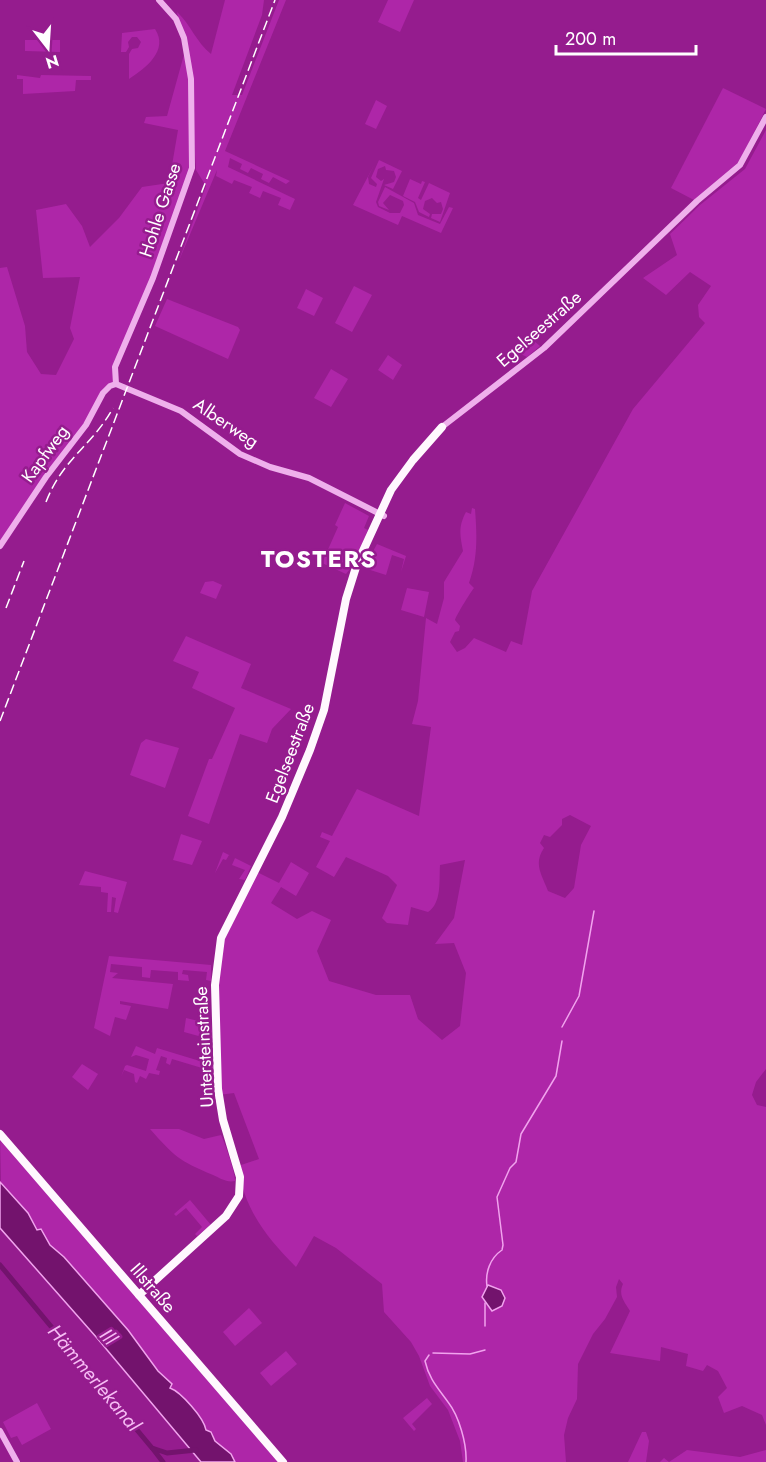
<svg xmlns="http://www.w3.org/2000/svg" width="766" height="1462" font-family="Jost,sans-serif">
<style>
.green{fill:#ae26a8;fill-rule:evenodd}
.water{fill:#73136d;stroke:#f1a3ee;stroke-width:1.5}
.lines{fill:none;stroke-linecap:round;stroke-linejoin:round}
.stream{stroke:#f1a3ee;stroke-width:1.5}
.canal{stroke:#73136d;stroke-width:5}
.minor{stroke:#efb0ec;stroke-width:6}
.major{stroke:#fff8fe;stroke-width:8}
.rail{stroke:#fff;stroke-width:1.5;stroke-dasharray:10 4.5;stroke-linecap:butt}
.labels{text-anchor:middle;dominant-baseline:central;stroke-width:5;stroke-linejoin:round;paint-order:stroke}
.street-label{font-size:18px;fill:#fff;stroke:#951c8e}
.water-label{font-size:20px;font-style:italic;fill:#f6bcf4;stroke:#951c8e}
.district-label{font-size:24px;font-weight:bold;letter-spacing:1.5px;fill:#fff;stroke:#951c8e}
</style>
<rect width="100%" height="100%" fill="#951c8e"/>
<g class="green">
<path d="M225,0h39l-2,15 -30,80h10l37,-95h7l-61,151 65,30 -4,3 -13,-7 -4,6 -8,-4 2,-5 -12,-6 -3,5 -8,-4 2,-5 -12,-6 -2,9 67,32 -5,11 -12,-5 3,-7 -18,-7 -3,7 -11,-5 3,-6 -18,-7 -2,4 -16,-8 1,-6 -39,93 28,-77 -10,-16 -3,-45 -4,58 -71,175 -2,26 -6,2 -110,160v-278l7,-1 18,59 2,26 14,22 15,1 18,-36 -4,-11 10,-51 -37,1 -7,-68 30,-6 16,22 8,21 29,-29 23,-31 27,-4 9,-53 -34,-7 2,-6 21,-1 18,-65 -8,-39c14,13 19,30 34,42z"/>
<polygon points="388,0 414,0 400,32 378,22"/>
<path d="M155,29c14,21 -9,39 -26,50v-25l3,-5 6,-1 3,-6 -4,-5h-5l-4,5 1,5 -3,5h-5l1,-19z"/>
<polygon points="25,40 60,40 60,52 25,51"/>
<polygon points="17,75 40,78 41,75 91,76 91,80 76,80 75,91 23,94 23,79 17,79"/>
<polygon points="723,88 766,109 739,162 694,200 671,188"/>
<polygon points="376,100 387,106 376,129 365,124"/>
<path d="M766,130v939l-10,13 -4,13 5,10 9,2v318l-4,-10 -20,-9 -18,7 -6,-16 9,-9 -9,-17 -11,-6 -4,6 -17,-5 2,-12 -27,-7 -1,14 -50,-8 20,-42c-6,-10 -12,-16 -7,-27l-4,-5 -3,8 1,10 -12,22 -12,15 -15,30 -1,35 -9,19 -4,17 2,27h-103l-3,-21 -12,-31 -18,-24 -11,-30 -8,-14 -27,-30 -2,-28 -46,-36 -22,-12 -18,31c-30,-30 -52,-58 -58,-101l21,-7 -25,-66 -15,2 -3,-72 5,-85 34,-67 24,12 12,-21 18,11 -13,23 -15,-9 -10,16 26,16 15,-8 19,9 -14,31 12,30 47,14h34l8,24 24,21 18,-14 6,-53 -12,-30 -19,1 19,-26 11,-58 -25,5c-1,16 2,38 -12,47l-17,-5 -3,18 -21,-2 -5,-5 15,-33 -9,-9 -42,-19 -12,20 -18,-10 14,-26 -10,-4 2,-5 10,4 25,-47 62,27 12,-89 -19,-3 6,-23 8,-83 11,6 7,-26v-16l19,-31c-3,-16 -5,-24 3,-39l5,2 1,-6 3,1c2,26 3,49 -6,74l5,5c-4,5 -17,26 -19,32l5,6 -1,5 -4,1 -5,10 7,10 8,-4 9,-10 32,14 5,-11 11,4 10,-54 101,-182 72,-86 -6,-6 -1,-12 13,-19 -21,-14 -24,23 -23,-17 34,-23 -7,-21 30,-29 45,-36zM570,815l21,11 -10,19 -7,43 -9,10 -17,-7c-6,-16 -15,-27 -4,-43l-4,-5 4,-8 6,2 12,-12v-6z"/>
<polygon points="379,160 402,171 393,189 384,185 394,182 396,177 394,171 386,170 385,166 378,169 376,177 381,181 384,179 376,202 378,207 390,213 400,213 404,205 403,201 390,195 383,203 389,210 379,206 378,202 385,187 414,203 418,215 440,224 449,207 453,208 441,233 402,216 398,225 353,205 374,165 368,177 369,184 376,187 377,184 371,178"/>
<polygon points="410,179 421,184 422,181 425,182 418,198 421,200 429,183 450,193 440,222 431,218 432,214 441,214 443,209 441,202 437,203 432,198 425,201 423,209 430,214 429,217 419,212 415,202 403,196"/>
<polygon points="354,286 372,295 352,332 335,323"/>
<polygon points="306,289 323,298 314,316 297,308"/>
<polygon points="167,299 238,327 240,330 228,359 155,326"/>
<polygon points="528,336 540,346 527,357 512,350"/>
<polygon points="388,355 402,365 393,380 378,370"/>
<polygon points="331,369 348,379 331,407 314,398"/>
<polygon points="345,503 369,516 364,528 368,530 353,565 346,574 322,563 338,527 335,525"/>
<polygon points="377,544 406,556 401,572 404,559 392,555 386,575 364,568"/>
<polygon points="213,581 222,585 216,599 200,593 205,582"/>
<polygon points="407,588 429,592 424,617 401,610"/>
<polygon points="186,636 251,664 241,688 291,709 272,729 267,743 240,734 209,824 188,816 209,759 212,759 235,708 192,688 199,672 173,661"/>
<polygon points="146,739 179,748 165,788 130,775 141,743"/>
<polygon points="181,834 202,841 192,865 173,860"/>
<polygon points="223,852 251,866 245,880 239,879 245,870 232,865 235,858 229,855 226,860 223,859 215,873"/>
<polygon points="85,871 127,882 118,913 114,912 116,898 112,897 111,912 107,912 108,893 101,892 101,887 79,885"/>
<polygon points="109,956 211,965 211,981 206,980 207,972 183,970 182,974 188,975 189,981 178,980 178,972 151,970 150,978 142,977 142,967 111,964 110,972 118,973 112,978 173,984 168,1009 120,1001 120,1004 131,1006 126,1020 115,1017 110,1036 94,1028"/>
<polygon points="186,1018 211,1024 213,1040 184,1032"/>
<polygon points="136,1046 155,1054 157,1048 213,1065 214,1084 213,1080 201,1075 202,1068 172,1059 170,1065 166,1063 167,1058 161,1056 156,1070 160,1071 159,1075 149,1073 146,1079 140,1076 137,1083 135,1082 134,1074 124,1070 121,1077 125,1066 127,1065 146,1071 149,1059 136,1055 131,1057"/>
<polygon points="82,1064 98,1074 88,1090 72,1077"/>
<path d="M150,1129h29l25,10 17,-4c4,7 15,41 14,46 -8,2 -15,-3 -22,-6 -34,-14 -39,-19 -63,-46z"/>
<path d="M0,1134l284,328h-49l-4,-9 -16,-12 -3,-9 -7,-2 -8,-17 -27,-25 2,-4c-19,-16 -30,-38 -46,-56 -26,-28 -49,-58 -76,-83 -18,-17 -26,-44 -49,-59z"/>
<polygon points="190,1200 211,1225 197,1236 195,1234 202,1227 186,1208 176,1216 174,1214"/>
<polygon points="249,1308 262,1323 235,1346 223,1332"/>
<polygon points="286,1351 297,1364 271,1386 260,1373"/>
<polygon points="427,1398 432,1404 412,1424 416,1429 414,1431 403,1418"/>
<polygon points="37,1403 51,1429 22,1445 17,1436 11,1438 3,1422"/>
<polygon points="642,1432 646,1432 649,1441 646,1462 628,1462"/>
<polygon points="687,1450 740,1457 766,1450 766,1462 660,1462 664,1458 669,1462"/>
</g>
<g class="water">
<path d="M0,1182l28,31 9,17 4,-1 9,16 14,12 64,73 30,41 14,13 -2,4c11,4 34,30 36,42l5,2 4,9 16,13 4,8h-34l-104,-124 -97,-110z"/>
<polygon points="488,1285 501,1290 505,1298 502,1306 492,1311 482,1297"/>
</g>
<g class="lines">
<g class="stream">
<polyline points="562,1027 579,996 594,911"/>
<path d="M487,1286c-2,-13 3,-28 15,-36l1,-5 -6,-48 13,-29 6,-6 5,-28 35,-58 6,-35"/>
<polyline points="485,1303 485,1326"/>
<polyline points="433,1353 470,1354 485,1350"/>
<path d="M429,1355l-4,6c4,18 13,27 23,41 11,14 19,42 18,60"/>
</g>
<g class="canal">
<polyline points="0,1265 152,1448 167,1453 196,1450"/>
<polyline points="153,1449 163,1462"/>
</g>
<g class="minor">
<polyline points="116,384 115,367 153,278 192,168 191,79 184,38 176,19 159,0"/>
<polyline points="442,427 544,348 697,201 740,165 766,117"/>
<polyline points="0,546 46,477 86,425 103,393 110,386 116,384 181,411 240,454 270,467 309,478 384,516"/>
<polyline points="0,1431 17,1462"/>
</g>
<g class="major">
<polyline points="0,1134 283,1462"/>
<polyline points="139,1295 226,1216 239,1196 240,1177 223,1120 218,1089 215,985 221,938 282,817 310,750 324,710 346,599 357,564 391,490 413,460 442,427"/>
</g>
<g class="rail">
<path d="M46,502c17,-44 46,-56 67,-94"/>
<polyline points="6,608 24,561"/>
<polyline points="0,721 275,0"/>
</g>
</g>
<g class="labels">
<g class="street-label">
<text transform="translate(160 210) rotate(-72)">Hohle Gasse</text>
<text transform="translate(539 329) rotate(-41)">Egelseestraße</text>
<text transform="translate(226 423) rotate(34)">Alberweg</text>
<text transform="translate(45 454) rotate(-54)">Kapfweg</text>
<text transform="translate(290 753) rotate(-69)">Egelseestraße</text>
<text transform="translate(204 1047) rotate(-93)">Untersteinstraße</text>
<text transform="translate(153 1288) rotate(49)">Illstraße</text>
</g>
<g class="water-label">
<text transform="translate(108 1337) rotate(49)">Ill</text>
<text transform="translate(94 1378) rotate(50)">Hämmerlekanal</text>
</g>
<g class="district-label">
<text x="319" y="558">TOSTERS</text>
</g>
</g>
<g transform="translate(48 48) rotate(163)" stroke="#951c8e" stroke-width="4.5" paint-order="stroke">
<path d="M0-4.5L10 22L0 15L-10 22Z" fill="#ffffff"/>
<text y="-9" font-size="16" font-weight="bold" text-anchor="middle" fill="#ffffff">N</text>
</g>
<path d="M556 45v9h140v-9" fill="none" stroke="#ffffff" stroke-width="3"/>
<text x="565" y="45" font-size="18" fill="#ffffff" stroke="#951c8e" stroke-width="4.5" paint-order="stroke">200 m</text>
</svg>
